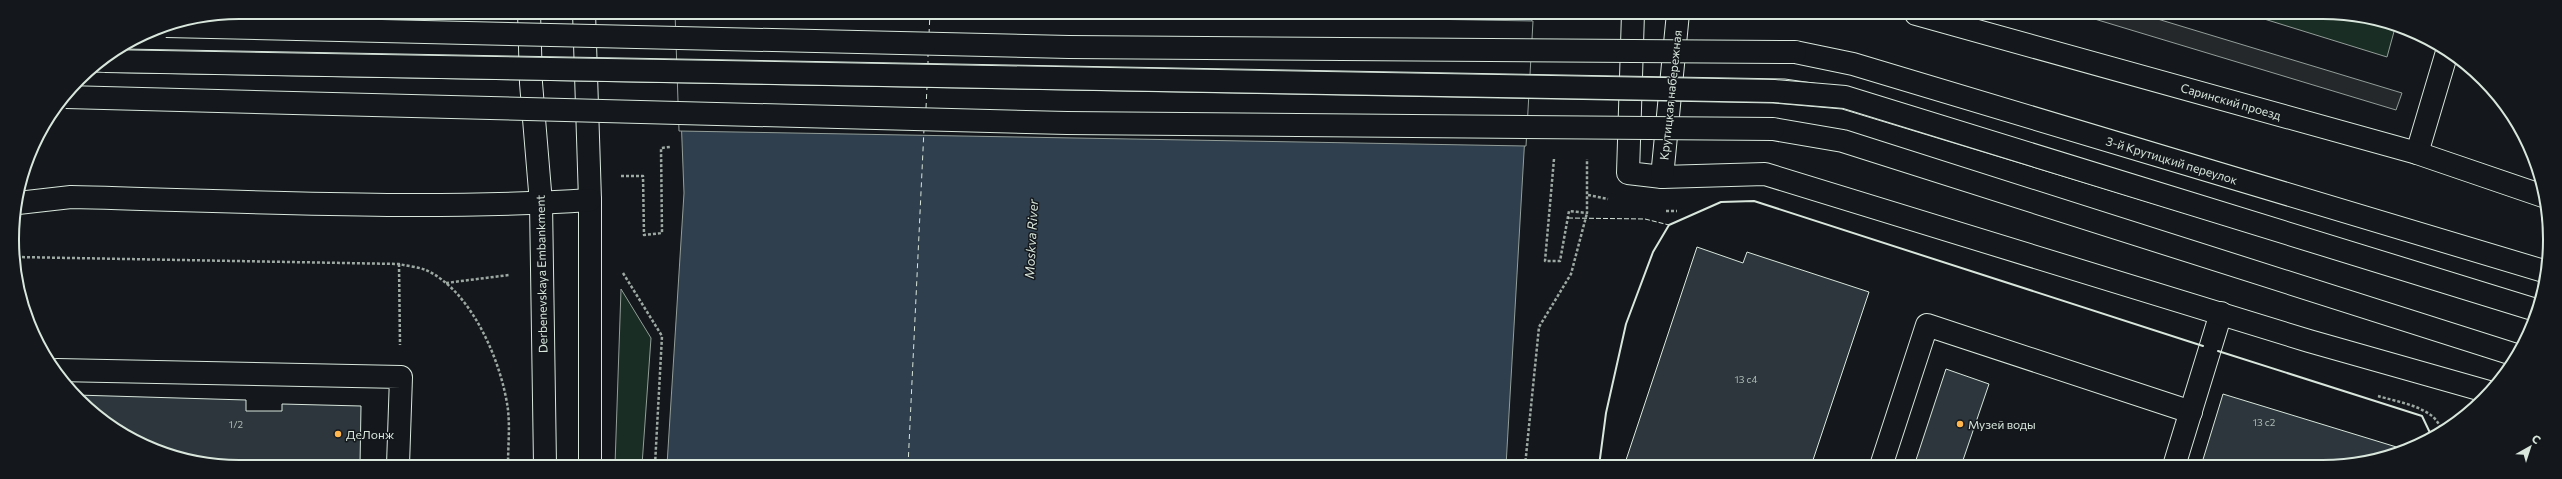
<svg xmlns="http://www.w3.org/2000/svg" width="2562" height="479" font-family="Commissioner,sans-serif">
<style>
.green{fill:#1a2d24;stroke:#939e99}
.parking{fill:#24282b;stroke:#939e99}
.water{fill:#2f3f4d;stroke:#939e99}
.pier{fill:#14181c;stroke:#939e99}
.lines{fill:none;stroke-linecap:round;stroke-linejoin:round}
.ferry{stroke:#d8e6dc;stroke-width:1;stroke-dasharray:5 4;stroke-linecap:butt}
.building{fill:#2c363c;stroke:#d8e6dc}
.minor-casing{stroke:#d8e6dc;stroke-width:24}
.major-casing{stroke:#d8e6dc;stroke-width:24}
.path{stroke:#9da8a2;stroke-width:2.5;stroke-dasharray:3 2;stroke-linecap:butt}
.minor{stroke:#14181c;stroke-width:22}
.major{stroke:#14181c;stroke-width:22}
.tram{stroke:#d8e6dc;stroke-width:1}
.minor-bridge-casing{stroke:#d8e6dc;stroke-width:24;stroke-linecap:butt}
.major-bridge-casing{stroke:#d8e6dc;stroke-width:24;stroke-linecap:butt}
.minor-bridge{stroke:#14181c;stroke-width:22}
.major-bridge{stroke:#14181c;stroke-width:22}
.fence{stroke:#d8e6dc;stroke-width:1;stroke-dasharray:5 2;stroke-linecap:butt}
.wall{stroke:#d8e6dc;stroke-width:2}
.poi-dot{fill:#ffb74d;stroke:#14181c;stroke-width:1.5}
.labels{text-anchor:middle;dominant-baseline:central;stroke-width:3;stroke-linejoin:round;paint-order:stroke}
.number-label{font-size:10px;fill:#adbab4}
.street-label{font-size:12px;fill:#d8e6dc;stroke:#14181c}
.poi-label{font-size:12px;fill:#d8e6dc;stroke:#14181c;text-anchor:start}
.water-label{font-size:13px;font-style:italic;fill:#d8e6dc;stroke:#14181c}
.rim{fill:none;stroke:#d8e6dc;stroke-width:2}
</style>
<rect width="100%" height="100%" fill="#14181c"/>
<g class="green">
<polygon points="2248,14 2352,14 2395,28 2387,57"/>
<polygon points="621,289 651,338 642,465 615,465"/>
</g>
<polygon class="parking" points="2078,14 2141,14 2402,93 2396,110"/>
<polygon class="water" points="677,12 1532,13 1506,466 667,465 684,193"/>
<polygon class="pier" points="675,12 1081,13 1533,21 1526,146 679,131"/>
<g class="lines">
<g class="ferry">
<polyline points="929,34 930,13"/>
<polyline points="928,66 928,55"/>
<polyline points="926,108 927,87"/>
<polyline points="908,466 924,129"/>
</g>
</g>
<g class="building">
<polygon points="1697,247 1743,263 1747,252 1869,292 1811,466 1624,466"/>
<polygon points="1946,369 1989,384 1961,466 1914,466"/>
<polygon points="2223,394 2403,449 2338,466 2201,466"/>
<polygon points="76,395 246,400 246,411 282,411 282,404 361,406 360,465 210,465 126,437"/>
</g>
<g class="lines">
<defs>
<g id="minor">
<polyline points="2417,153 2447,52"/>
<polyline points="57,370 401,377 398,465"/>
<polyline points="1881,466 1927,325 2191,412"/>
<polyline points="2174,466 2221,313"/>
</g>
<g id="major">
<polyline points="529,12 531,83 541,203 545,465"/>
<polyline points="584,12 590,200 590,465"/>
<polyline points="1633,13 1628,173 1662,177 1765,174 2309,341 2489,392"/>
<polyline points="1916,14 2417,153 2543,196"/>
<polyline points="1795,52 1853,64 2547,272"/>
<polyline points="1773,129 1843,141 2516,355"/>
<polyline points="1662,177 1678,13"/>
<path d="M18,203l53,-6c172,4 346,14 519,3"/>
</g>
</defs>
<use href="#minor" class="minor-casing"/>
<use href="#major" class="major-casing"/>
<g class="path">
<polyline points="1202,13 1550,13"/>
<polyline points="1554,159 1545,261 1560,261 1569,211 1587,213 1587,159"/>
<polyline points="621,176 643,176 644,235 662,233 661,148 670,147"/>
<polyline points="1588,195 1608,199"/>
<polyline points="1666,211 1677,211"/>
<path d="M17,257l382,7c8,2 19,3 27,6 46,21 76,93 82,140 2,18 0,37 0,55"/>
<polyline points="399,264 400,345"/>
<polyline points="623,273 662,336 655,465"/>
<polyline points="446,283 509,275"/>
<path d="M2378,396c19,6 58,11 63,34"/>
<polyline points="1525,466 1539,327 1571,274 1587,213"/>
</g>
<use href="#minor" class="minor"/>
<use href="#major" class="major"/>
<g class="tram">
<polyline points="123,49 1785,79 1847,88 2539,301"/>
<polyline points="88,72 1773,103 1842,109 2533,319"/>
</g>
<defs>
<polyline id="minor-bridge" points="105,61 1774,91 1845,97 2536,310"/>
<g id="major-bridge">
<polyline points="166,26 1069,47 1795,52"/>
<polyline points="66,97 1067,123 1773,129"/>
</g>
</defs>
<use href="#minor-bridge" class="minor-bridge-casing"/>
<use href="#major-bridge" class="major-bridge-casing"/>
<use href="#minor-bridge" class="minor-bridge"/>
<use href="#major-bridge" class="major-bridge"/>
<polyline class="fence" points="1568,218 1645,219 1669,225"/>
<g class="wall">
<polyline points="2218,351 2422,416 2432,437"/>
<polyline points="1599,466 1606,413 1626,324 1653,252 1669,225 1721,202 1754,201 2203,346"/>
</g>
</g>
<g class="poi-dot">
<circle cx="1960" cy="424" r="4"/>
<circle cx="338" cy="434" r="4"/>
</g>
<g class="labels">
<g class="number-label">
<text x="1746" y="379">13 с4</text>
<text x="2264" y="422">13 с2</text>
<text x="236" y="424">1/2</text>
</g>
<g class="street-label">
<text transform="translate(1670 95) rotate(-84)">Крутицкая набережная</text>
<text transform="translate(2231 101) rotate(16)">Саринский проезд</text>
<text transform="translate(2172 160) rotate(17)">3-й Крутицкий переулок</text>
<text transform="translate(541 274) rotate(-91)">Derbenevskaya Embankment</text>
</g>
<g class="poi-label">
<text x="1968" y="424">Музей воды</text>
<text x="346" y="434">ДеЛонж</text>
</g>
<g class="water-label">
<text transform="translate(1031 239) rotate(-87)">Moskva River</text>
</g>
</g>
<path d="M0 0H2562V479H0ZM239 19H2323A220 220 0 0 1 2543 239V240A220 220 0 0 1 2323 460H239A220 220 0 0 1 19 240V239A220 220 0 0 1 239 19Z" fill="#14181c" fill-rule="evenodd"/>
<path class="rim" d="M239 19H2323A220 220 0 0 1 2543 239V240A220 220 0 0 1 2323 460H239A220 220 0 0 1 19 240V239A220 220 0 0 1 239 19Z"/>
<g transform="translate(2530 447) rotate(39)" stroke="#14181c" stroke-width="3" paint-order="stroke">
<path d="M0-3L7 15L0 10L-7 15Z" fill="#d8e6dc"/>
<text y="-6" font-size="11" font-weight="bold" text-anchor="middle" fill="#d8e6dc">С</text>
</g>
</svg>
